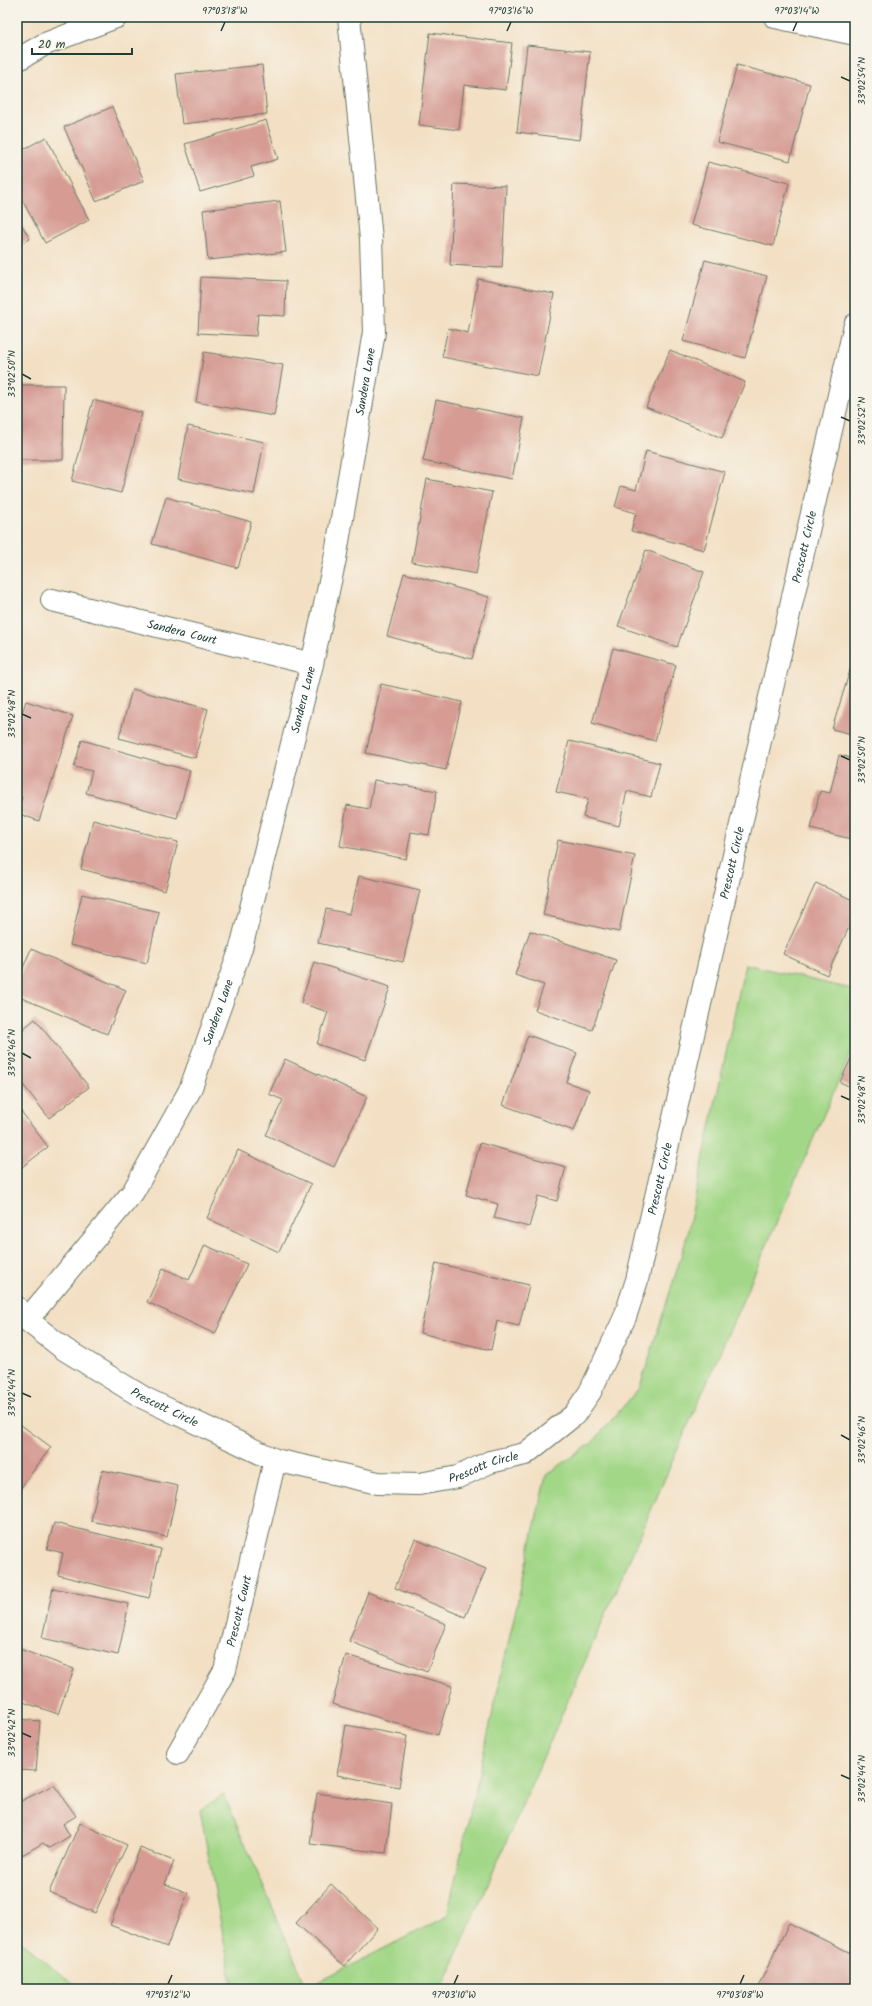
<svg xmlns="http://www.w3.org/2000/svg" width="872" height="2006" font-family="Kalam,sans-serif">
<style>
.green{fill:#a2d787;stroke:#608a5e}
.building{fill:#d69c94}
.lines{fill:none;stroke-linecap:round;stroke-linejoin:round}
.minor-casing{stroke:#697666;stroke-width:24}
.minor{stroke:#fff;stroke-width:22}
.ticks{fill:none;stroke:#1f3d34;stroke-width:1.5}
.labels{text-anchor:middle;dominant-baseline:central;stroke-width:3;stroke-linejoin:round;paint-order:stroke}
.street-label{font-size:12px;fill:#1f3d34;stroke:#f7f3e8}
.neatline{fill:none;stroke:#1f3d34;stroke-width:1.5}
.ticks-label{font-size:10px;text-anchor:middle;fill:#1f3d34}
</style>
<rect width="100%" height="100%" fill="#f7f3e8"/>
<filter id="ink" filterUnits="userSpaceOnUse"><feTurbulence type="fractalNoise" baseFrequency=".025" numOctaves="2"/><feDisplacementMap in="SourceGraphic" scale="8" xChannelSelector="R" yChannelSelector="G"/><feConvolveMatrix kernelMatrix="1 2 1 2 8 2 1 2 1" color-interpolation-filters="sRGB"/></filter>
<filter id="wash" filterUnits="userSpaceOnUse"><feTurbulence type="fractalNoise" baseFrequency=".012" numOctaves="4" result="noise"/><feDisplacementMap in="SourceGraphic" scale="16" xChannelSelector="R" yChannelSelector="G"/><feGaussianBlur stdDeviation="0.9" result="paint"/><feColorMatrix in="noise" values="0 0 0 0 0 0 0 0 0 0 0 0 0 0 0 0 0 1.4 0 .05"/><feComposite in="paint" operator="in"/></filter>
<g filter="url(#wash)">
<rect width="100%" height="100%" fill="#f3e0c4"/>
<g class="green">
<polygon points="745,964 855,990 855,1043 442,1989 233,1989 200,1810 224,1795 307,1988 447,1916 546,1475 592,1443 640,1387 685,1244"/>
<polygon points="17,1938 71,1983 113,1989 17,1989"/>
</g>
<g id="blocks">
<g class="building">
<polygon points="430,33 512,43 506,90 464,85 459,130 419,125"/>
<polygon points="527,45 590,52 580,140 517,132"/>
<polygon points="262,65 267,114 182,124 176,74"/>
<polygon points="737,65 810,84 790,161 717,142"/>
<polygon points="112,107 144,181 96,201 64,127"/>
<polygon points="266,120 278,159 251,167 254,176 200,192 185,144"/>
<polygon points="46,137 89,220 45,243 17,190 17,153"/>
<polygon points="708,162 789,183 773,246 691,225"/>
<polygon points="454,184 506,186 502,268 450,265"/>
<polygon points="280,201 286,252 208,260 203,210"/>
<polygon points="17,217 30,239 17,246"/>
<polygon points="705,260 767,276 745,358 683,341"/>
<polygon points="201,277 286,281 285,316 258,314 256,336 198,333"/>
<polygon points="478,279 554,294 538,376 442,357 448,328 468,333"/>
<polygon points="670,350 745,382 722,438 646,407"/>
<polygon points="204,352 283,365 274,416 196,402"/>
<polygon points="17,385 64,385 63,460 17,460"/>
<polygon points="93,400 142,413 121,493 72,481"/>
<polygon points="436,400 524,418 512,479 423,461"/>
<polygon points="188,426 264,442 254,494 178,479"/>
<polygon points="646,451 725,472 704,550 631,531 636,513 615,507 621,486 636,490"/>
<polygon points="427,479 492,492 476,574 412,562"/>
<polygon points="166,497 251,522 238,568 152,544"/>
<polygon points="646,550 704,572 677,647 618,626"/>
<polygon points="404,573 489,597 472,659 387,636"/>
<polygon points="613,648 676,665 655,741 592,723"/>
<polygon points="855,654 855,735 832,729"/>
<polygon points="381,684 462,702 446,770 366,753"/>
<polygon points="132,689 208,709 195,758 119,738"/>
<polygon points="26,701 73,716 39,821 17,813 22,797 17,796 17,728"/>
<polygon points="82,740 190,771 177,818 86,793 92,771 74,767"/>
<polygon points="569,741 660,763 651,797 627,791 619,826 583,817 588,799 556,792"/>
<polygon points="839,755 855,759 855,840 811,829 820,791 830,793"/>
<polygon points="374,780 437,791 429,835 411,832 406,859 340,846 347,805 369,809"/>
<polygon points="93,820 178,842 165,891 81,869"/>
<polygon points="558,840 635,856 619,932 543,915"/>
<polygon points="359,876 420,890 403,962 318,943 326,909 350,914"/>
<polygon points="816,883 855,901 855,914 827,975 783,954"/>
<polygon points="82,894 159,912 147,963 70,945"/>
<polygon points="530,931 616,960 592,1030 535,1010 544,985 515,975"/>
<polygon points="31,949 126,990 107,1034 17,996 17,982"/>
<polygon points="314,962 390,987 365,1060 317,1044 328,1012 301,1003"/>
<polygon points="35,1019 89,1087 49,1118 17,1077 17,1034"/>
<polygon points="528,1035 577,1053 566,1082 589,1090 574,1131 503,1105"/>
<polygon points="855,1050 855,1089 840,1082"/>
<polygon points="285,1059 367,1097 334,1167 266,1135 283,1100 269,1094"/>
<polygon points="17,1106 48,1147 17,1171"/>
<polygon points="480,1143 566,1167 557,1201 538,1196 529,1227 494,1218 498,1204 466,1195"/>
<polygon points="238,1150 311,1184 279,1252 207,1218"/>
<polygon points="205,1245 247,1264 215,1334 147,1302 163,1268 189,1280"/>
<polygon points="436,1263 529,1285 519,1326 497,1321 491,1350 420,1333"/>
<polygon points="17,1422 51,1447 17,1493"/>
<polygon points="102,1470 178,1486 167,1537 91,1521"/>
<polygon points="54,1523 161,1549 149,1598 58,1575 63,1553 47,1549"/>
<polygon points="415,1539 486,1569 465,1617 395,1588"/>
<polygon points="53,1588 129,1604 118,1655 42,1638"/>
<polygon points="368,1592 446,1624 427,1672 349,1641"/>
<polygon points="17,1648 74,1669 58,1714 17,1700"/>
<polygon points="346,1655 452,1686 438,1735 332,1704"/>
<polygon points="17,1719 40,1721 36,1771 17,1770"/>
<polygon points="346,1725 407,1736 399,1787 337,1775"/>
<polygon points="54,1785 76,1816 63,1824 70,1836 50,1848 43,1843 17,1858 17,1803"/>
<polygon points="317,1793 392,1804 386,1853 310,1844"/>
<polygon points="80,1823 127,1845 95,1913 49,1892"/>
<polygon points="140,1848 174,1861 165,1884 188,1893 167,1947 110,1925"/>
<polygon points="331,1884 378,1928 344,1966 296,1923"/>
<polygon points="789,1923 855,1955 855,1989 757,1989"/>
</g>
</g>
</g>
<g filter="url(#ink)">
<use href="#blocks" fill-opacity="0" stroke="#697666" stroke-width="1"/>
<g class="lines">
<defs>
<g id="minor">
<polyline points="775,17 855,34"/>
<polyline points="17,60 45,44 116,17"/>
<path id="s1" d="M52,600l260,64"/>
<path id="s2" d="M17,1308l10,12 37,29 80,49 131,62 103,23 41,1 39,-7 32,-15 35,-8 49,-39 16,-23 35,-75 12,-37 218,-955"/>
<path id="s3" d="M27,1320l106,-128 57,-102 51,-142 71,-284 23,-105 39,-227 -3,-93 -22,-222"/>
<path id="s4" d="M178,1753l47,-83 50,-210"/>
</g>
</defs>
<use href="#minor" class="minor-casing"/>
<use href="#minor" class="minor"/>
</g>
</g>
<path class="ticks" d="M221,31l4,-9M507,31l4,-9M793,31l4,-9M841,77l9,4M22,374l9,5M841,417l9,4M22,714l9,4M841,756l9,4M22,1053l9,5M841,1096l9,4M22,1393l9,4M841,1435l9,5M22,1733l9,4M841,1775l9,4M168,1984l4,-9M454,1984l4,-9M740,1984l4,-9"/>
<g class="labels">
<g class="street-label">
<text stroke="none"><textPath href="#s3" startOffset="1014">Sandera Lane</textPath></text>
<text stroke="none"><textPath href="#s2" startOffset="1523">Prescott Circle</textPath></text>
<text stroke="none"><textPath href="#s1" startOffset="134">Sandera Court</textPath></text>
<text stroke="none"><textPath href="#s3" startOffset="690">Sandera Lane</textPath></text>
<text stroke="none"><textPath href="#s2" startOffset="1199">Prescott Circle</textPath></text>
<text stroke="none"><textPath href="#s3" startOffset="366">Sandera Lane</textPath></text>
<text stroke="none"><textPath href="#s2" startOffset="875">Prescott Circle</textPath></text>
<text stroke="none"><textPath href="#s2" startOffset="179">Prescott Circle</textPath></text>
<text stroke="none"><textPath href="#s2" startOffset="515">Prescott Circle</textPath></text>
<text stroke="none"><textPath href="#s4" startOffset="156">Prescott Court</textPath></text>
</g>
</g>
<rect width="872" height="2006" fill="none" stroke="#f7f3e8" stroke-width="44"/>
<path d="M32 48v6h100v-6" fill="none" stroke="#1f3d34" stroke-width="2"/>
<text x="38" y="48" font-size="12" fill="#1f3d34" stroke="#f7f3e8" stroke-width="3" paint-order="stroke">20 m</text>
<rect x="22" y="22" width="828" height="1962" class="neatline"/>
<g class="ticks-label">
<text x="225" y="14">97°03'18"W</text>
<text x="511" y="14">97°03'16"W</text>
<text x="797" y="14">97°03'14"W</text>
<text transform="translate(861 81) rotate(-90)" y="4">33°02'54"N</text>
<text transform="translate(11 374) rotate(-90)" y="4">33°02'50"N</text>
<text transform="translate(861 421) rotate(-90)" y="4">33°02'52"N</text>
<text transform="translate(11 714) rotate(-90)" y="4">33°02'48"N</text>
<text transform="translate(861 760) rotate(-90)" y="4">33°02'50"N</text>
<text transform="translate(11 1053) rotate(-90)" y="4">33°02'46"N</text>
<text transform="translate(861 1100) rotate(-90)" y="4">33°02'48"N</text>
<text transform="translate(11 1393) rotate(-90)" y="4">33°02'44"N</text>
<text transform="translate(861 1440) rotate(-90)" y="4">33°02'46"N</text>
<text transform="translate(11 1733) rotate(-90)" y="4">33°02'42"N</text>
<text transform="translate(861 1779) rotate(-90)" y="4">33°02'44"N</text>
<text x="168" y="1998">97°03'12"W</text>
<text x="454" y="1998">97°03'10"W</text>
<text x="740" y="1998">97°03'08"W</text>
</g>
</svg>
